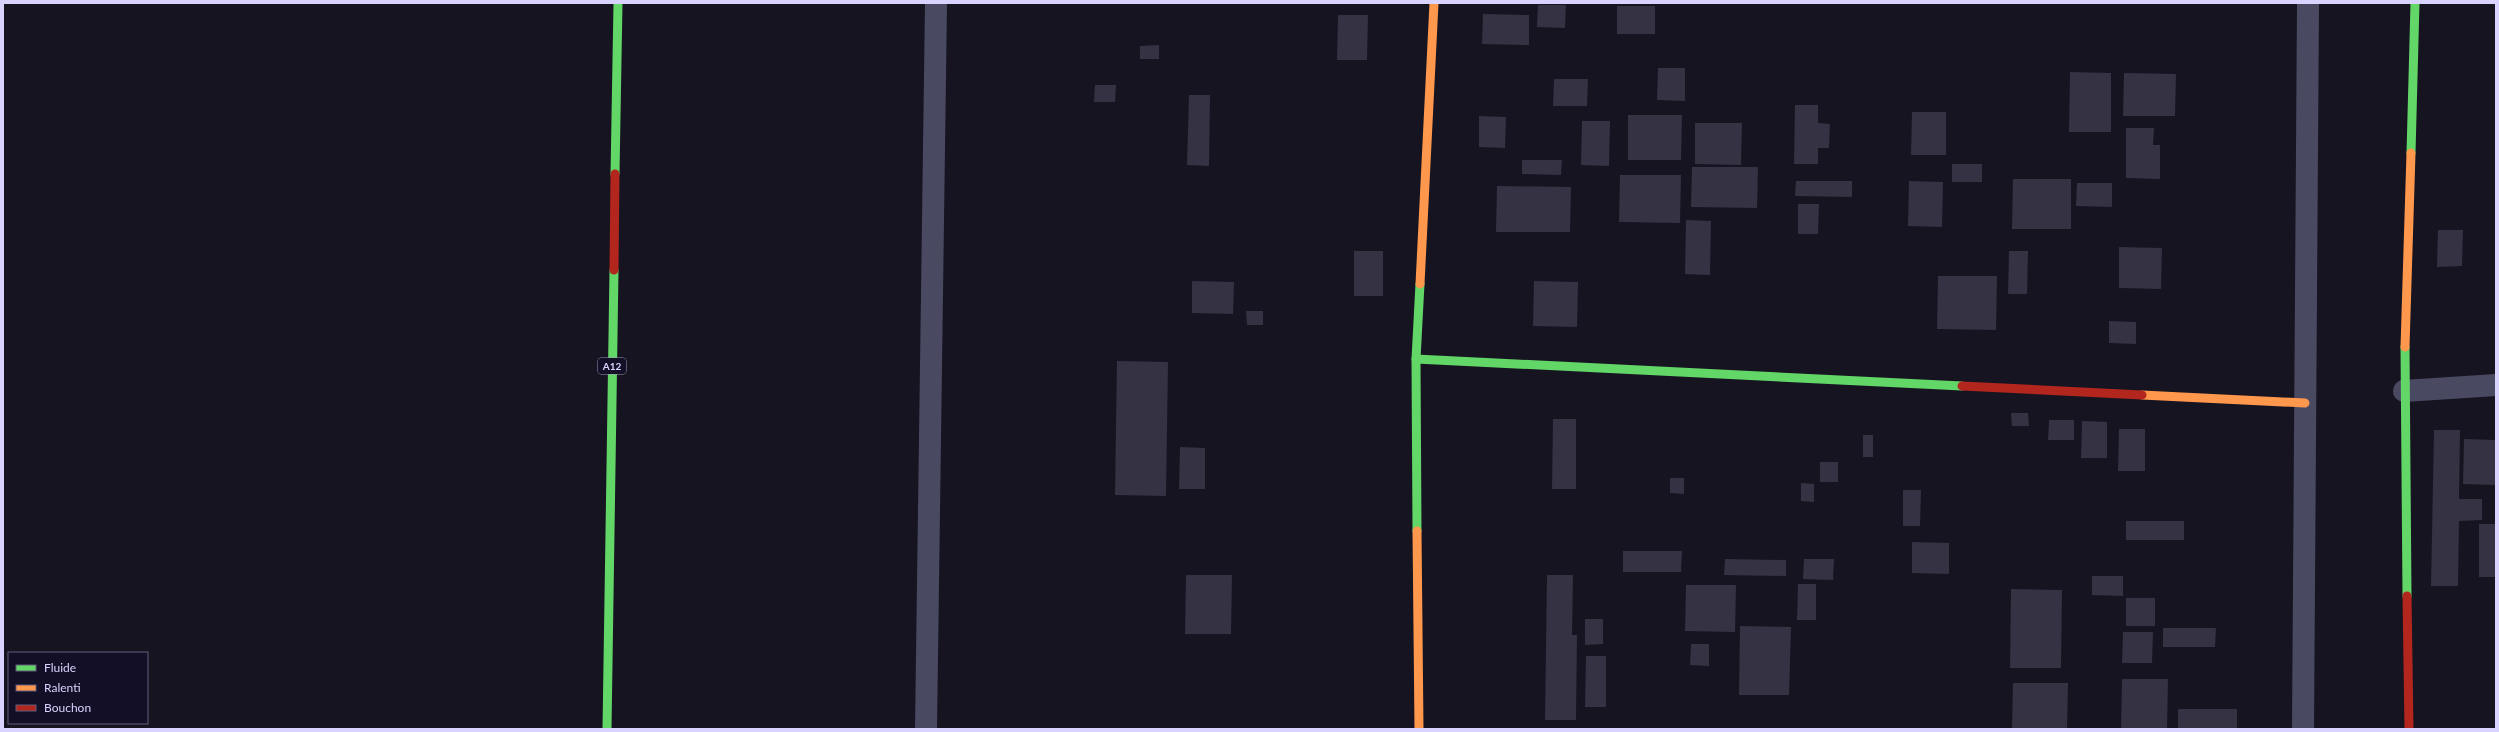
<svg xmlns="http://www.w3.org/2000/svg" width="2499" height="732" font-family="Lato,sans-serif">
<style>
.building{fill:#343243}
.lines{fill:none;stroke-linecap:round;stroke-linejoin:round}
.street{stroke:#4a4962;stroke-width:22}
.fast{stroke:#63d668;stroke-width:9}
.slow{stroke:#ff974d;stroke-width:9}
.jam{stroke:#b3261e;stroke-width:9}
.labels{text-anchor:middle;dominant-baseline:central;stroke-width:3;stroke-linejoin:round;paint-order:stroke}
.shield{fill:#130f26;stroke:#9e99be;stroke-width:1}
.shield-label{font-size:10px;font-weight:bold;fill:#d9d4ff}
</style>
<rect width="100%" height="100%" fill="#161421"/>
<g class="building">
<polygon points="1538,5 1566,5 1565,28 1537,27"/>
<rect x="1617" y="6" width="38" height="28"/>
<polygon points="1483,14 1529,15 1529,45 1482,44"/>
<polygon points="1338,15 1368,15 1367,60 1337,60"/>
<polygon points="1159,45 1159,59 1140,59 1140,46"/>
<polygon points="1658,68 1685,68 1685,101 1657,100"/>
<polygon points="2070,72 2111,73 2111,132 2069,132"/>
<polygon points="2124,73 2176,74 2175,116 2123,116"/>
<polygon points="1554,79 1588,79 1587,106 1553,106"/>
<polygon points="1095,85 1116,85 1115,102 1094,102"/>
<polygon points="1189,95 1210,95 1209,166 1187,165"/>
<polygon points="1795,105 1818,105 1818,123 1830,124 1829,148 1818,148 1818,164 1794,164"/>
<polygon points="1912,112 1946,112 1946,155 1911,155"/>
<polygon points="1628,115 1682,115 1681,160 1628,160"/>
<polygon points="1479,116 1506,117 1505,148 1479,147"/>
<polygon points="1582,121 1610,121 1609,166 1581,165"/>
<polygon points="1695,123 1742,123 1741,165 1695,164"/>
<polygon points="2126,128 2154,128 2153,145 2160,145 2160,179 2126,178"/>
<polygon points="1522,160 1562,160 1561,175 1522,174"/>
<rect x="1952" y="164" width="30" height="18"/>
<polygon points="1692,167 1758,167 1757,208 1691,207"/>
<polygon points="1620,175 1681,175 1680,223 1619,222"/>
<polygon points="2013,179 2071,179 2071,229 2012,229"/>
<polygon points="1796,181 1852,181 1852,197 1795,196"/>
<polygon points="1909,181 1943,182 1942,227 1908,226"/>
<polygon points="2077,183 2112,183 2112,207 2076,206"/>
<polygon points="1497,186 1571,187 1570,232 1496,232"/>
<polygon points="1798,204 1819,204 1818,234 1798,234"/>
<polygon points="1686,220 1711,221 1710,275 1685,274"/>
<polygon points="2438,230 2463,230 2462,266 2437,267"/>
<polygon points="2119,247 2162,248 2161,289 2119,288"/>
<rect x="1354" y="251" width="29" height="45"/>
<polygon points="2009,251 2028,251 2027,294 2008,294"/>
<polygon points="1938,276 1997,276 1996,330 1937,329"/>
<polygon points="1192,281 1234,282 1233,314 1192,313"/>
<polygon points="1534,281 1578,282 1577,327 1533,326"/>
<polygon points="1246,311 1263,311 1263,325 1247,325"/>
<polygon points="2109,321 2136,322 2136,344 2109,343"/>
<polygon points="1117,361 1168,362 1166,496 1115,495"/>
<polygon points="2011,413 2028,413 2029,426 2012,426"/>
<polygon points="1553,419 1576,419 1576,489 1552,489"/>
<polygon points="2049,420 2074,420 2074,440 2048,440"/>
<polygon points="2082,421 2107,422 2107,458 2081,458"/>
<polygon points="2119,429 2145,429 2145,471 2118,471"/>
<polygon points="2434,430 2460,430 2459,499 2482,499 2482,520 2459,521 2458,586 2431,586"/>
<rect x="1863" y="435" width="10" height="22"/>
<polygon points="2464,439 2496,440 2496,485 2463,484"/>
<polygon points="1180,447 1205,448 1205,489 1179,489"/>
<rect x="1820" y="462" width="18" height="20"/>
<polygon points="1670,478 1684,478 1684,494 1670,493"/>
<polygon points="1801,483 1814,484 1814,502 1801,501"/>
<polygon points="1903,490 1921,490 1920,526 1903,526"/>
<rect x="2126" y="521" width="58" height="19"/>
<rect x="2479" y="524" width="17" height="53"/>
<polygon points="1912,542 1949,543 1949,574 1912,573"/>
<polygon points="1623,551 1682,551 1681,572 1623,572"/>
<polygon points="1725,559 1786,560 1786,576 1724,575"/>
<polygon points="1804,559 1834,559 1833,580 1803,579"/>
<polygon points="1186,575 1232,575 1231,634 1185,634"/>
<polygon points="1547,575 1573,575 1572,635 1577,635 1576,720 1545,720"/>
<polygon points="2092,576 2123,576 2123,596 2092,595"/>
<polygon points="1798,584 1816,584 1816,620 1797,620"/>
<polygon points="1686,585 1736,585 1735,632 1685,631"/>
<polygon points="2011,589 2062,590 2061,668 2010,668"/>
<rect x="2126" y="598" width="29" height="28"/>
<polygon points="1585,619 1603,619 1603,644 1585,645"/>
<polygon points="1740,626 1791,627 1789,695 1739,695"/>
<polygon points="2163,628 2216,628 2215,647 2163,647"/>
<polygon points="2123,632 2153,632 2152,663 2122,663"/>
<polygon points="1691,644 1709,644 1709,666 1690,665"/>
<polygon points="1586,656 1606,656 1606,707 1585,707"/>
<polygon points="2122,679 2168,679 2167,729 2121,729"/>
<polygon points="2013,683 2068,683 2067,729 2012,729"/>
<rect x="2178" y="709" width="59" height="20"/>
</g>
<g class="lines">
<g class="street">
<polyline points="2404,391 2496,385"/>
<polyline points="926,729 936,3"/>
<polyline points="2303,729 2308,3"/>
</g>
<g class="fast">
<polyline points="2411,153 2415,3"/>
<polyline points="615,174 618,3"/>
<polyline points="2405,347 2407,596"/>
<polyline points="1416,359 1962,386"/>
<polyline points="1417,531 1416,359 1420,284"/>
<polyline points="607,729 614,270"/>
</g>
<g class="slow">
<polyline points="1420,284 1434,3"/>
<polyline points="2405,347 2411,153"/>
<polyline points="2142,395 2305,403"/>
<polyline points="1417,531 1419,729"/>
</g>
<g class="jam">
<polyline points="614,270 615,174"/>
<polyline points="1962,386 2142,395"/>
<polyline points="2407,596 2409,729"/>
</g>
</g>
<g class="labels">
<rect class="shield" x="598" y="358" width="28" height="16" rx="3"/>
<g class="shield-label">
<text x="612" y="366">A12</text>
</g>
</g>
<rect width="2499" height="732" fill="none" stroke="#d9d4ff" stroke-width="8"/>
<rect x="8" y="652" width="140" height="72" fill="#130f26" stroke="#625e7d"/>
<rect x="16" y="665" width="20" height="6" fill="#63d668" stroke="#625e7d"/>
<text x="44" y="672" font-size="12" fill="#d9d4ff">Fluide</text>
<rect x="16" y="685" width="20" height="6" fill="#ff974d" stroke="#625e7d"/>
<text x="44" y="692" font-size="12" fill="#d9d4ff">Ralenti</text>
<rect x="16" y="705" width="20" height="6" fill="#b3261e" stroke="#625e7d"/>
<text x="44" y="712" font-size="12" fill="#d9d4ff">Bouchon</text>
</svg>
